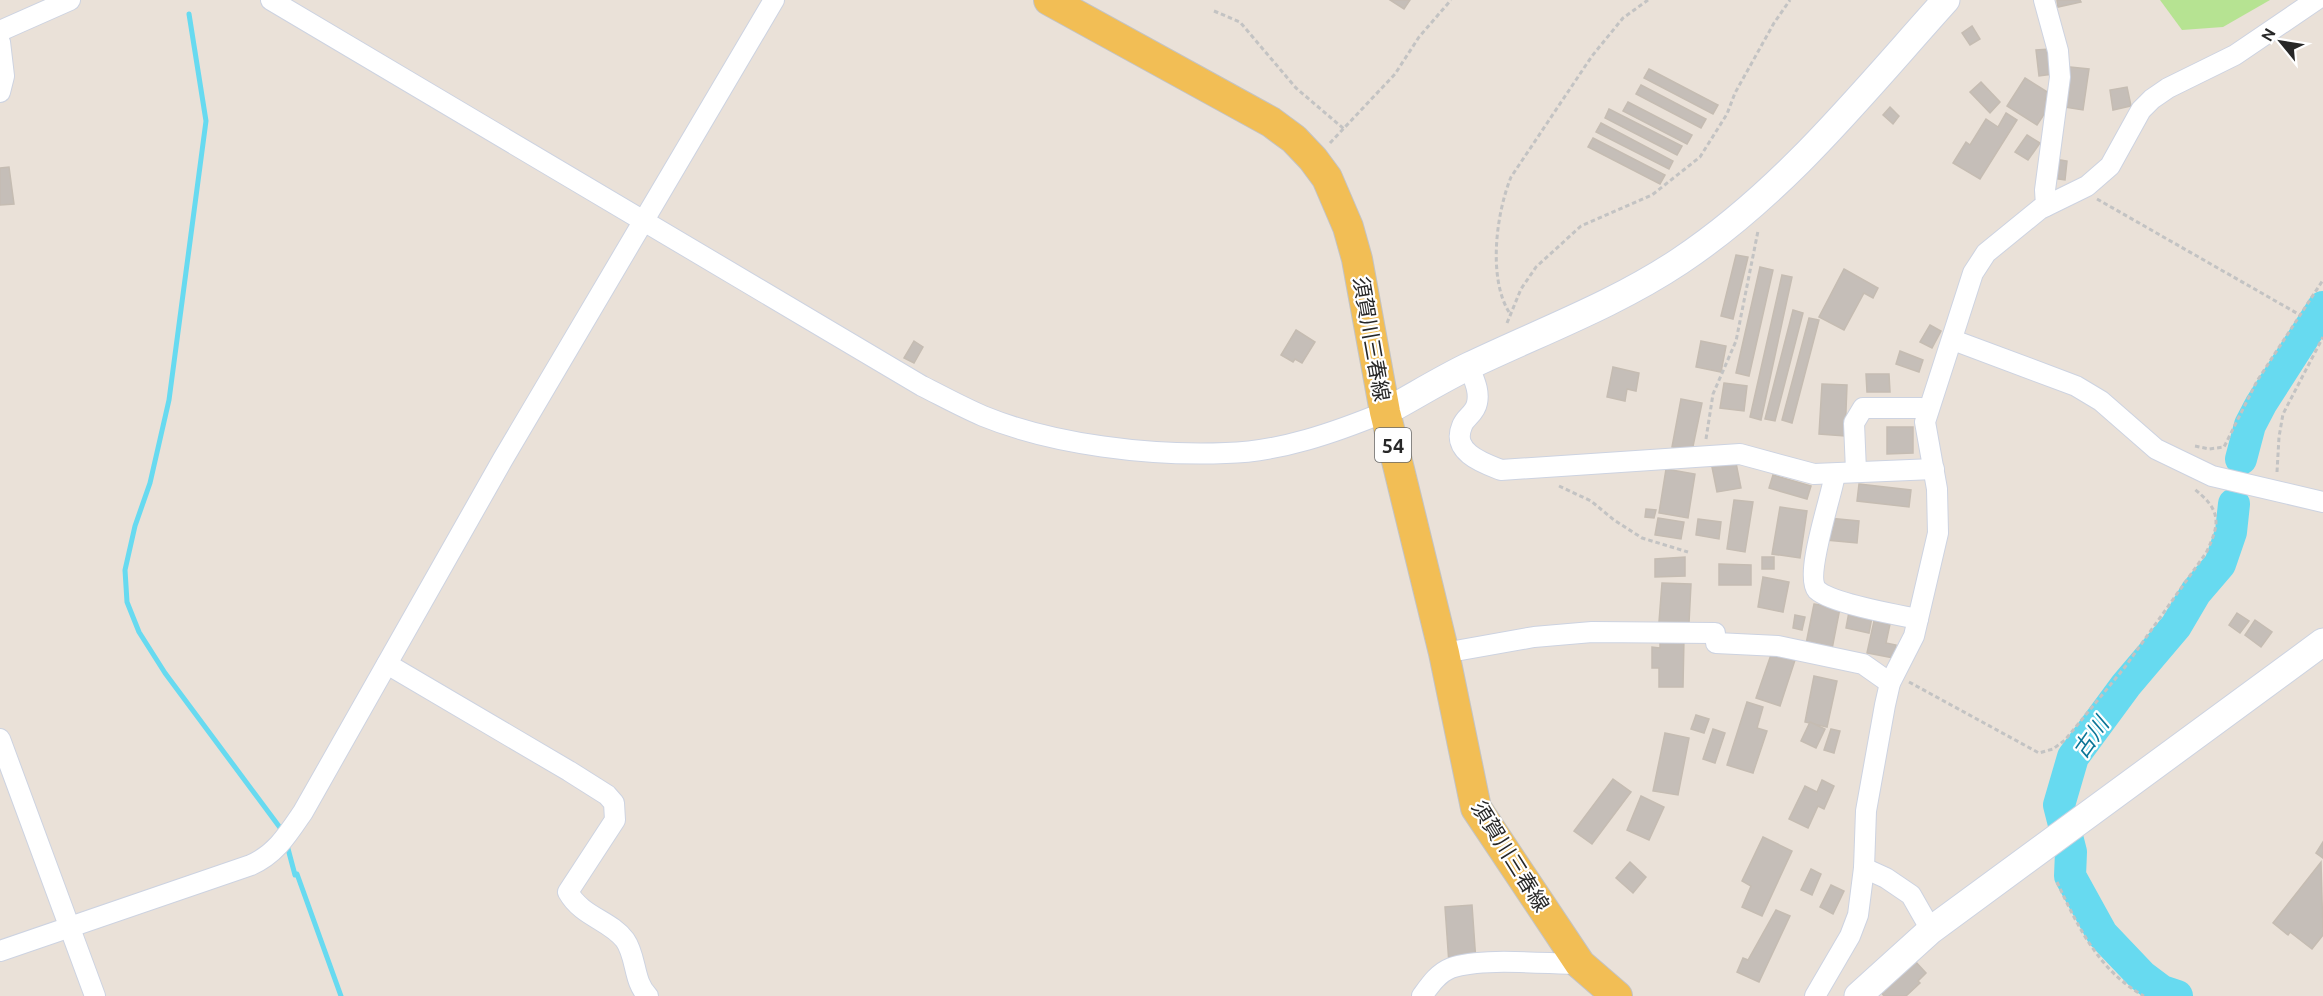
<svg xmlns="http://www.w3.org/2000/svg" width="2323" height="996" font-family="Ubuntu,'Noto Sans JP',sans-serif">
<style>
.green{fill:#b6e392}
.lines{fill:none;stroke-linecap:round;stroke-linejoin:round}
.stream{stroke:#67daf0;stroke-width:5}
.river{stroke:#67daf0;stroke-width:32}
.building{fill:#c5beb8;stroke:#c5bcb2;stroke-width:1.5}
.street-casing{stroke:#cdd3e1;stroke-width:22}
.secondary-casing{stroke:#cdd3e1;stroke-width:29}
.primary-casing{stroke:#c3c3c3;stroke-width:32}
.path{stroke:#c3c3c3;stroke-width:3;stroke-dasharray:4.5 3;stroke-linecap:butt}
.street{stroke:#fff;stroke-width:20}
.secondary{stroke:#fff;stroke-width:27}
.primary{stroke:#f2be55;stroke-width:30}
.labels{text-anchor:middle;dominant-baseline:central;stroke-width:4.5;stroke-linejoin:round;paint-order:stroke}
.shield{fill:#fff;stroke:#686868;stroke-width:1.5}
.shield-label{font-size:20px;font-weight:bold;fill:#272727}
.street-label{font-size:21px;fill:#272727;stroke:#fff}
.water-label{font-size:22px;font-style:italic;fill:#0b7698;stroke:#fff}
</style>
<rect width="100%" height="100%" fill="#eae1d8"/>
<polygon class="green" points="2160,0 2270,0 2223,27 2182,30"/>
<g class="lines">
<g class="stream">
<polyline points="189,14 206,121 169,400 150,483 135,526 125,570 127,602 139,632 165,673 284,833"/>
<polyline points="287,845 295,875 297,874 341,996"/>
</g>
<g class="river">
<polyline points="2241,459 2250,425 2261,404 2323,307"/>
<polyline points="2177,996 2162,991 2142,976 2102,934 2070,876 2071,852 2059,805 2073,757 2126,685 2176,626 2196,592 2220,564 2231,532 2234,504"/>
</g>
</g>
<g class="building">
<polygon points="1390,0 1410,0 1404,9"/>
<polygon points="2057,0 2080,0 2081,2 2058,7"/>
<polygon points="1972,26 1980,39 1970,45 1962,33"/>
<polygon points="2050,49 2053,74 2039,76 2036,50"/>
<polygon points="2070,67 2089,69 2083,110 2064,107"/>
<polygon points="1649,69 1718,105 1713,114 1644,78"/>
<polygon points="2025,78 2049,93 2045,100 2051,104 2037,125 2007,106"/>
<polygon points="1981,82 2000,102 1990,113 1970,92"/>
<polygon points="1641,85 1706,119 1701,128 1636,94"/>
<polygon points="2127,87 2131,106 2113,110 2110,90"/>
<polygon points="1628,102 1692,135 1687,144 1623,111"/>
<polygon points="1890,107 1899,116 1893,124 1883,115"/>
<polygon points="1609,109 1682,146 1677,155 1605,118"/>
<polygon points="2006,113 2017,120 1980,179 1953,163 1966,142 1970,145 1986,119 1998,127"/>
<polygon points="1601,123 1673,161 1669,169 1596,132"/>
<polygon points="2027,135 2040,143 2028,160 2015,152"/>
<polygon points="1593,138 1665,175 1660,184 1588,147"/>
<polygon points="2055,159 2067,161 2065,180 2052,178"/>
<polygon points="9,167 14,204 0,205 0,168"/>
<polygon points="1736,255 1748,257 1733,319 1721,316"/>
<polygon points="1760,267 1773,270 1749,376 1736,373"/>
<polygon points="1844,269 1878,288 1873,298 1864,293 1844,330 1819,317"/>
<polygon points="1782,275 1792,277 1761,420 1750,417"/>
<polygon points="1793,310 1803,313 1775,421 1765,419"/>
<polygon points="1809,318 1819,320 1792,423 1782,420"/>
<polygon points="1930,325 1941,331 1932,348 1920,342"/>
<polygon points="1296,330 1315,342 1302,363 1295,359 1293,362 1281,355"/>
<polygon points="914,341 923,347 914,363 904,358"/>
<polygon points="1701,341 1726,346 1721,372 1696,367"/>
<polygon points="1900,351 1923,360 1919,372 1896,364"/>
<polygon points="1613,367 1639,373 1636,391 1627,389 1625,401 1607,397"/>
<polygon points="1866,374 1889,374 1890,392 1867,392"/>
<polygon points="1724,383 1747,386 1744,411 1720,408"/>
<polygon points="1822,384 1847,385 1845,436 1819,434"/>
<polygon points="1681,399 1702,403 1692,451 1672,447"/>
<polygon points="1887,427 1913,427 1913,453 1887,454"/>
<polygon points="1736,463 1741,488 1717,492 1712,467"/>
<polygon points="1666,469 1695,474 1688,518 1659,513"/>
<polygon points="1773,475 1811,486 1807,499 1769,488"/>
<polygon points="1859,484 1911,490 1909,507 1857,501"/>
<polygon points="1734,500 1753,502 1745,552 1727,549"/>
<polygon points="1780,507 1807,511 1800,558 1772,554"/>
<polygon points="1646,509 1656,510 1654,518 1645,517"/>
<polygon points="1658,518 1684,522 1681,539 1655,535"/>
<polygon points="1828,518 1859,521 1857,543 1826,540"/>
<polygon points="1698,519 1721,522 1719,539 1696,535"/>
<polygon points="1685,557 1685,576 1655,577 1655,559"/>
<rect x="1762" y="557" width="12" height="12"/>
<polygon points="1719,564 1751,565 1751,585 1719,585"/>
<polygon points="1763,577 1789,582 1783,612 1758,607"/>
<polygon points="1662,583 1691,584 1689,623 1659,622"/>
<polygon points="1814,604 1840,608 1831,654 1805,649"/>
<polygon points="1849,612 1872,617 1869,633 1846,628"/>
<polygon points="2237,613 2249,621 2240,633 2229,625"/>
<polygon points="1795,615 1805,617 1802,630 1793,628"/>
<polygon points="2255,620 2272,632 2261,647 2245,635"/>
<polygon points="1874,621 1890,624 1886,643 1896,645 1894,658 1867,653"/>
<polygon points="1660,638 1684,638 1683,687 1659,687 1659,668 1652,668 1652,647 1660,648"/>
<polygon points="1773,649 1796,657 1780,706 1756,698"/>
<polygon points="1814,676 1837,681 1827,727 1805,722"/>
<polygon points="1747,702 1763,707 1757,728 1767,731 1753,773 1727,765"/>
<polygon points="1696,715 1709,719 1704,733 1691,729"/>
<polygon points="1810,722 1825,729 1816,748 1801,741"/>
<polygon points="1713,729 1725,733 1715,763 1703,759"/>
<polygon points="1831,729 1840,731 1834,753 1824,750"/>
<polygon points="1665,733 1689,738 1678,795 1653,791"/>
<polygon points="1613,779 1631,792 1592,844 1574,831"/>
<polygon points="1822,780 1834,786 1824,809 1818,806 1808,828 1789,819 1805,786 1817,792"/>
<polygon points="1641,796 1664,807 1649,840 1627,830"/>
<polygon points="1763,837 1792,851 1762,916 1742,907 1751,886 1742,881"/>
<polygon points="2323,842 2323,858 2316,853"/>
<polygon points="1630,862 1646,877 1633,893 1616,878"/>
<polygon points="2321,862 2323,935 2312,949 2290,932 2288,935 2273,923"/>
<polygon points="1811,869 1821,874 1812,895 1801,890"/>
<polygon points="1831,885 1844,891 1833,914 1820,907"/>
<polygon points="1472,905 1476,962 1449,964 1445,907"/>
<polygon points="1776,910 1790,916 1759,982 1737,972 1743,958 1748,960"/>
<polygon points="1914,960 1926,973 1918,981 1920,983 1906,996 1884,996 1877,987"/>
</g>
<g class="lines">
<defs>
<g id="street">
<path d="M271,0l651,386c20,10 40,21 61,30 71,29 167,40 243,37 54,-1 110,-21 159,-41"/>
<polyline points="2044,0 2058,51 2060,77 2045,190 2046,206"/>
<polyline points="0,31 70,0"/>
<polyline points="0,42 4,76 0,92"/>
<polyline points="1953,340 2076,386 2101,401 2156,449 2212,476 2323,502"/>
<path d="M1469,366c4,12 11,24 8,37 -2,11 -12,14 -15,23 -11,26 21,37 39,44l239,-16 74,20 120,-5"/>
<polyline points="1856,471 1854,423 1863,408 1921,408 1928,410"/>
<path d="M1835,474c-3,21 -31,101 -18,116 14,13 80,25 101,29"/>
<polyline points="1716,643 1778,646 1863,664 1890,683"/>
<polyline points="1444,653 1534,637 1592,632 1715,633"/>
<path d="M387,664l182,107 38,24 7,8 1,17 -47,72c14,25 42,28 57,48 12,17 8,42 23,56"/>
<polyline points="0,739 95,996"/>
<polyline points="1864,868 1886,878 1911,895 1931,930"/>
<path d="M0,951l251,-86c25,-11 37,-31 52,-53l200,-353 271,-459"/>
<path d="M1422,996c8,-11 16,-23 29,-28 30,-11 96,-4 129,-4"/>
<polyline points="1815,996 1850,936 1858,915 1864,868 1866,811 1885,705 1890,683 1914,636 1938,533 1937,489 1925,422 1973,273 1986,253 2040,209 2087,186 2110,166 2141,110 2152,99 2168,88 2235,55 2316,0"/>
</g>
<g id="secondary">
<path d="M1385,412c28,-15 55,-32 84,-46 71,-34 145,-61 211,-105 105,-70 183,-169 266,-261"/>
<polyline points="1858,996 1931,930 2323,642"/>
</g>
<polyline id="primary" points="1049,0 1271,122 1294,139 1313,159 1327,178 1348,227 1357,259 1385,412 1444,653 1476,808 1580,964 1617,996"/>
</defs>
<use href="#street" class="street-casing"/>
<use href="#secondary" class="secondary-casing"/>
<use href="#primary" class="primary-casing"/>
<g class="path">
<polyline points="1214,11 1240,22 1296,88 1344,129"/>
<polyline points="1330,143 1395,74 1419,37 1451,0"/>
<polyline points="2097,199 2300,315"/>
<path d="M1509,312c-21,-34 -13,-98 2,-135l81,-121 31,-38 25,-18"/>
<polyline points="1507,323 1521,289 1536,267 1581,226 1652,195 1700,157 1727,114 1735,93 1774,23 1790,0"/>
<polyline points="1706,439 1713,394 1736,341 1758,231"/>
<polyline points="2195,446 2209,449 2224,447 2257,381 2323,280"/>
<polyline points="2277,472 2279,437 2283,414 2323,337"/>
<polyline points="1559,486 1591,501 1614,520 1642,538 1688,552"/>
<path d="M1909,682l130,71 14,-4 12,-9 60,-73 81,-114c15,-31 15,-43 -13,-65"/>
<path d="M2057,882c21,45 42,89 87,114"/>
</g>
<use href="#street" class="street"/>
<use href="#secondary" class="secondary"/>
<use href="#primary" class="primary"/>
</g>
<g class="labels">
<rect class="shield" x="1375" y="428" width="36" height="34" rx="4.5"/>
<g class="shield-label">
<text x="1393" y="445">54</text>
</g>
<g class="street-label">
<text transform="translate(1372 339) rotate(80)">須賀川三春線</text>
<text transform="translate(1511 856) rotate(58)">須賀川三春線</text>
</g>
<g class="water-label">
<text transform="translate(2090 737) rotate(-55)">古川</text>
</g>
</g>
<g transform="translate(2281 42) rotate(300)" stroke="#ffffff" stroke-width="4.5" paint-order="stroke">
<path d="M0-4.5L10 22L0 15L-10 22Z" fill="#272727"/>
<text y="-9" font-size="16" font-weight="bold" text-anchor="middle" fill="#272727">N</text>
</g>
</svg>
